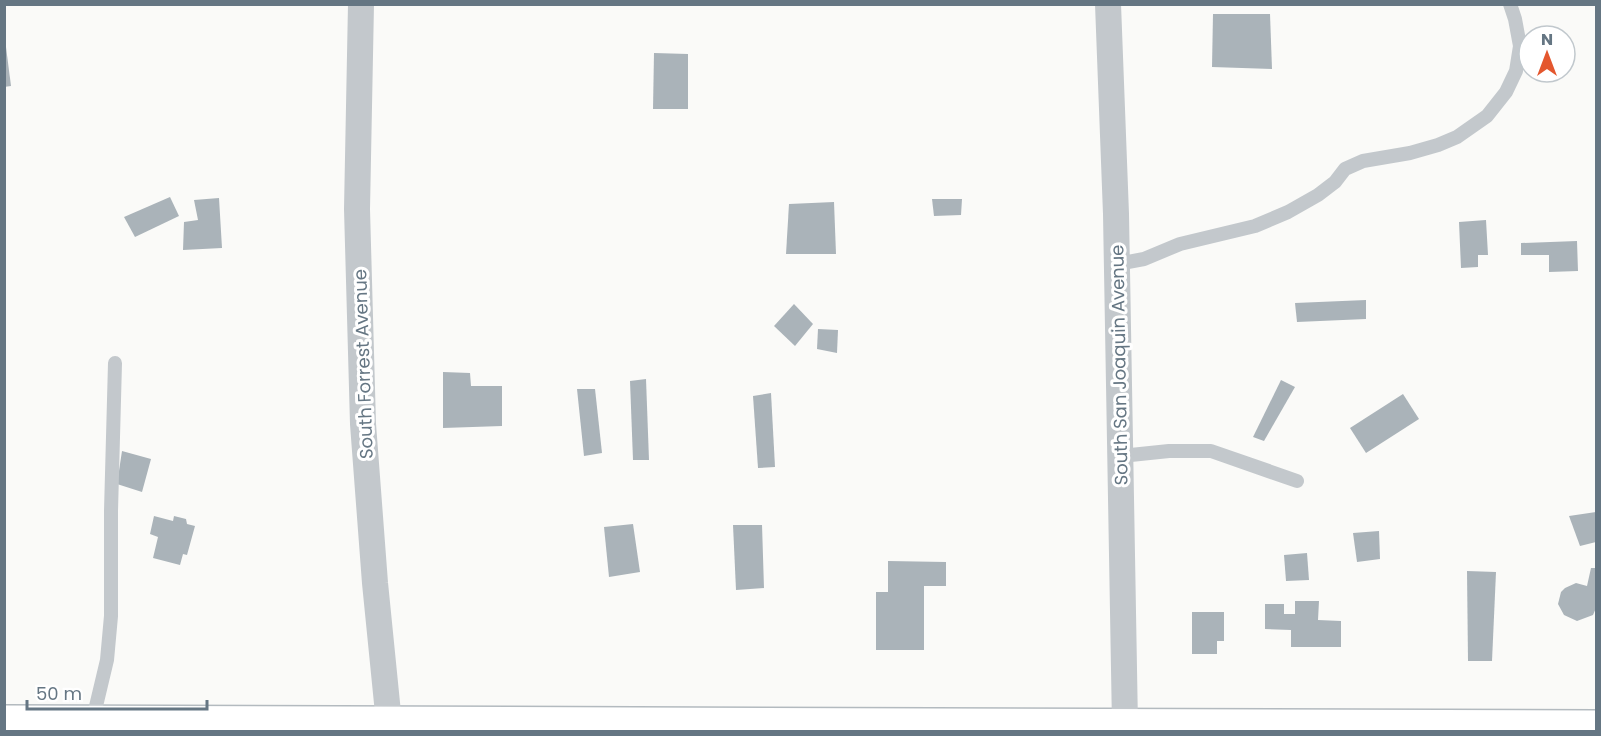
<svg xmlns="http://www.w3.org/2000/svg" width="1601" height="736" font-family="Poppins,sans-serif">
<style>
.building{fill:#aab3b9}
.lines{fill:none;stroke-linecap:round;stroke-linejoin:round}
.secondary-casing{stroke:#b3babf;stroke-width:36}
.lane{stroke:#c3c8cc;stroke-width:14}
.street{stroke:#c3c8cc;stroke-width:26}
.secondary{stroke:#fff;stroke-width:33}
.labels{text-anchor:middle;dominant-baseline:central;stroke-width:6;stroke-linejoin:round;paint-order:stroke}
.street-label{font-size:18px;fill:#657683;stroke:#fff}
</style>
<rect width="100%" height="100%" fill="#fafaf8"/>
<g class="building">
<polygon points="1213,14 1270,14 1272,69 1212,67"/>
<polygon points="4,47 6,47 11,86 4,87"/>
<polygon points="654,53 688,54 688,109 653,109"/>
<polygon points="170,197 179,216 135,237 124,217"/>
<polygon points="219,198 222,248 183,250 184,222 198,220 194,200"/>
<polygon points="932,199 962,199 961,215 934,216"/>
<polygon points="834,202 836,254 786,254 789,204"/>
<polygon points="1486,220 1488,255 1478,255 1478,267 1461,268 1459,222"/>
<polygon points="1577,241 1578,271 1549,272 1549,255 1521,255 1521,243"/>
<polygon points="1366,300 1366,319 1297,322 1295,303"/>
<polygon points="794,304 813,324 795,346 774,326"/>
<polygon points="818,329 838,330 837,353 817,349"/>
<polygon points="443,372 470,373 471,386 502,386 502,426 443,428"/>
<polygon points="646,379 649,460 633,460 630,381"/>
<polygon points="1281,380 1295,387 1264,441 1253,437"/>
<polygon points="577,389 595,389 602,453 584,456"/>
<polygon points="771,393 775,467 758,468 753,396"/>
<polygon points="1403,394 1419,419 1366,453 1350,428"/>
<polygon points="122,451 151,459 142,492 117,484"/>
<polygon points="1596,512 1596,542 1580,546 1569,516"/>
<polygon points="154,516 173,521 174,516 186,519 187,524 195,526 187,555 183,554 180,565 153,558 158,537 150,534"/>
<polygon points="633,524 640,572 609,577 604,527"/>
<polygon points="733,525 762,525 764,588 736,590"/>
<polygon points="1379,531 1380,559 1357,562 1353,533"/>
<polygon points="1307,553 1309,580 1286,581 1284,555"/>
<polygon points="888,561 946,562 946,586 924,586 924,650 876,650 876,592 888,592"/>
<polygon points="1591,568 1596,568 1596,608 1593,615 1577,621 1564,615 1558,604 1561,592 1565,588 1576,583 1587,586"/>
<polygon points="1467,571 1496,572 1492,661 1468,661"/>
<polygon points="1295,601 1319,601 1318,620 1341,621 1341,647 1291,647 1291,630 1265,629 1265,604 1284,604 1284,614 1295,614"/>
<polygon points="1192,612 1224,612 1224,641 1217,641 1217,654 1192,654"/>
</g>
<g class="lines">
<defs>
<polyline id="secondary" points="4,722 1596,727"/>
</defs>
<use href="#secondary" class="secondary-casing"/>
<g class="lane">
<polyline points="1117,264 1144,259 1180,244 1255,226 1288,212 1318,195 1335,182 1345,169 1363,161 1410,153 1438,145 1457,137 1487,116 1506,92 1516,71 1520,46 1515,19 1510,4"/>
<polyline points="1121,456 1169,451 1211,451 1297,481"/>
<polyline points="92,723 107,660 111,616 111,511 115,363"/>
</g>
<g class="street">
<polyline points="361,4 357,209 363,424 375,583 389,723"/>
<polyline points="1108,4 1116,214 1125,725"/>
</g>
<use href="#secondary" class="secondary"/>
</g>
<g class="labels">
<g class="street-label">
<text transform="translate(363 364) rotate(-92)">South Forrest Avenue</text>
<text transform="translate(1119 365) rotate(-91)">South San Joaquin Avenue</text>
</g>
</g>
<rect width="1601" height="736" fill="none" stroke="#657683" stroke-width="12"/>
<g transform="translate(1547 54)"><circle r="28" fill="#ffffff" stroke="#c1c8cd" stroke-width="1.5"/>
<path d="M0-4.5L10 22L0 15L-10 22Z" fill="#e4572e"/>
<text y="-9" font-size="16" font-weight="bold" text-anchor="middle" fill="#657683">N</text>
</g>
<path d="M27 700v9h180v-9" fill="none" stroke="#657683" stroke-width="3"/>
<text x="36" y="700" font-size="18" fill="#657683" stroke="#ffffff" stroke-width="4.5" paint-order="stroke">50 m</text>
</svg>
